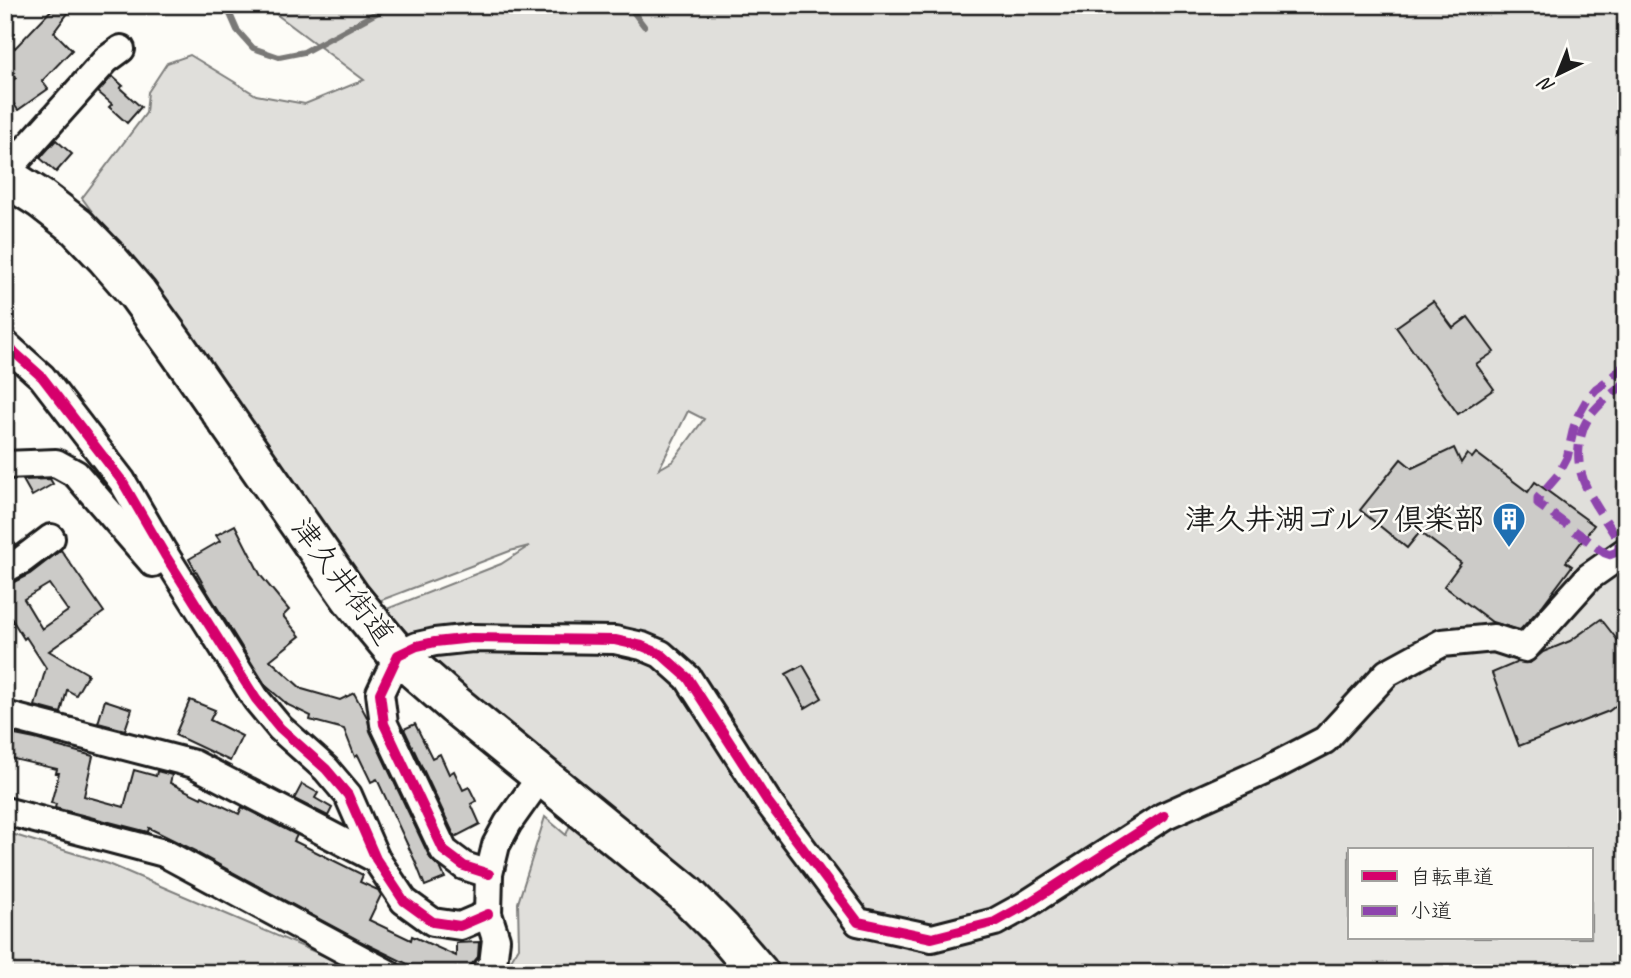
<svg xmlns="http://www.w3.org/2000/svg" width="1631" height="978" font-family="Caveat,'Klee One',sans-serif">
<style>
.green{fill:#e0dfdb;stroke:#7e7e7c;stroke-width:2;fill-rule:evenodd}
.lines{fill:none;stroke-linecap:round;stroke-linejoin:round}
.stream{stroke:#797876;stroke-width:6}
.building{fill:#cccbc8;stroke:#1c1c1c;stroke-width:2;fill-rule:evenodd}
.minor-casing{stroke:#1c1c1c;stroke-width:32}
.highway-casing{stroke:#1c1c1c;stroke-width:44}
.minor{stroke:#fdfcf7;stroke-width:26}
.highway{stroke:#fdfcf7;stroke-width:38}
.quiet{stroke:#8e44ad;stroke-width:9;stroke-dasharray:18 9;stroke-linecap:butt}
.cycleway-casing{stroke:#fdfcf7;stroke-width:15}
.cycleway{stroke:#d6006c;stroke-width:10}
.labels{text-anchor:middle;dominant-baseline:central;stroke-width:5;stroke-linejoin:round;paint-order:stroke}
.poi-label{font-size:30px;font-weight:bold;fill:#1c1c1c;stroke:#fdfcf7;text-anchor:end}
.street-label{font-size:30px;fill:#1c1c1c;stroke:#fdfcf7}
</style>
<rect width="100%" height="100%" fill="#fdfcf7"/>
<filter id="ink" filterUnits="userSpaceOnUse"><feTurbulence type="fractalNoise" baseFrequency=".0143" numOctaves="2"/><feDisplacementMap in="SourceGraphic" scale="14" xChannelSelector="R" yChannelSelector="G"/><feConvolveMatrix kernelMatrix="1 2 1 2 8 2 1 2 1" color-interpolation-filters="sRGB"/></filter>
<g filter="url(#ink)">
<g class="green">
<path d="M264,5h1362v968h-1123l16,-26 -1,-44 27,-86 21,18 19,-48 -125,-103 -76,-74 117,-46 28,-18 -19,5 -131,50 -297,-403 64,-85 2,-21 19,-29 23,-8 66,40 49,9 59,-24zM688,411l16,8 -31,42 -14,8zM1349,850h242v88h-242z"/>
<polygon points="5,832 109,864 355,969 359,973 5,973"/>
</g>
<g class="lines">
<g class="stream">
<polyline points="226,5 237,30 253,48 279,57 304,52 391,5"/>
<polyline points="628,5 644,26"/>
</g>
</g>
<g class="building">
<polygon points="56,5 74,5 54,32 72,50 42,81 48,89 18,110 5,91 5,85 16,78 5,64 5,35 15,48"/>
<polygon points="112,76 123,86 120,88 141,107 127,123 109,107 112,104 98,92"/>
<polygon points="56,140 72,154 56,172 40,158"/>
<polygon points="1433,301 1453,328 1468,317 1494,352 1476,364 1494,389 1458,414 1396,327"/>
<polygon points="1454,448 1461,463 1467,454 1472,458 1476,453 1528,492 1535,482 1594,525 1566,562 1572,566 1542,606 1520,630 1492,622 1444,586 1461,563 1420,532 1407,548 1360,510 1401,459 1412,468"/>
<polygon points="50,479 53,484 32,496 23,480"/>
<polygon points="235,525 261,576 289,610 283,616 300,636 270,660 302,689 340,700 354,693 368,719 370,731 430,858 441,869 445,878 425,886 415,861 377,779 371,782 358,755 355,757 344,729 310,720 311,716 288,705 266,686 207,591 189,559 220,541 216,535"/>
<polygon points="5,532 16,545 5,551"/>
<path d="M61,550l43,62 -55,39 39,23 -12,21 -9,-5 -6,23 -26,-7 11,-38 -20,-31 -2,2 -19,-31v-23l7,-2 18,-9zM49,584l19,27 -26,18 -18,-30z"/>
<polygon points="1601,619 1626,651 1626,698 1609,711 1519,746 1492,673 1518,662 1530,663 1543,652 1570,641"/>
<polygon points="803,665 822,698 805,708 786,674"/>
<polygon points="105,700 132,709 125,730 98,723"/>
<polygon points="190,700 215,710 210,720 242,736 230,761 175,735"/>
<polygon points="415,724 432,758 440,754 449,774 454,771 463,790 469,787 476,801 471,804 480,824 455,837 404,729"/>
<polygon points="5,733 35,739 56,745 56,746 93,756 84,796 124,807 134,770 156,776 157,771 172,775 170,783 201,798 202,796 239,814 242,807 297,835 294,841 363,875 360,882 378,890 381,895 369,920 411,940 412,936 456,956 456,943 479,942 478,957 469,968 453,969 453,973 426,973 358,940 195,852 196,851 149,828 148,832 55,808 56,804 51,803 59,773 56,773 57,769 5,757"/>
<polygon points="302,784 318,793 315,798 332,808 328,816 294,799"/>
</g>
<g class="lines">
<defs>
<g id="minor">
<polyline points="5,173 106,60 121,49"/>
<polyline points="5,344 42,377 122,481 165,555 256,699 280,728 326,769 348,795 376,859 404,901 433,922 460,926 488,914"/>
<polyline points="5,465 56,463 76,474 153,563 165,555"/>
<polyline points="5,569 22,560 51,538"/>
<polyline points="5,715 194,764 376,859"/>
<polyline points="5,811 164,853 387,973"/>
<polyline points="489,874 464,866 444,851 384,724 380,693 398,655 417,646 435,642 472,638 615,640 642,646 661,654 688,678 768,802 858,922 932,938 995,922 1024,906 1164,816 1269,769 1325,740 1387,673 1442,643 1494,638 1525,648 1589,577 1626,551"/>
<polyline points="484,973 493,964 496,939 488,914 489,874 496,845 508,823 542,775"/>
</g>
<polyline id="highway" points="5,176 41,199 77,227 106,257 137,293 174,344 351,598 398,655 455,705 685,893 722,930 759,973"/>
</defs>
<use href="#minor" class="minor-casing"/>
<use href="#highway" class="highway-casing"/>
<use href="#minor" class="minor"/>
<use href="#highway" class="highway"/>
<g class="quiet">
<polyline points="1626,364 1611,378 1596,389 1588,398 1578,416 1574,427 1567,458 1558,475 1538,498 1538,504 1605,553 1617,557 1626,556"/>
<path d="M1609,555l8,-3 2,-4v-6c-17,-30 -44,-58 -40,-95 1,-10 4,-22 11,-31 9,-13 24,-23 36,-34"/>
</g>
<defs>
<g id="cycleway">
<polyline points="5,344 42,377 122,481 165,555 256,699 280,728 326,769 348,795 376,859 404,901 433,922 460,926 488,914"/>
<polyline points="489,874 464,866 444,851 384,724 380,693 398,655 417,646 435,642 472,638 615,640 642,646 661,654 688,678 768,802 858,922 932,938 995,922 1024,906 1164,816"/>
</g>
</defs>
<use href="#cycleway" class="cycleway-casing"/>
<use href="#cycleway" class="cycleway"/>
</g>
</g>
<defs>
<symbol id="building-pin" viewBox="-11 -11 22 30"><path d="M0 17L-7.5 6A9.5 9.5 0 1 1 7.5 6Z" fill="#1f6fb2" stroke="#fdfcf7"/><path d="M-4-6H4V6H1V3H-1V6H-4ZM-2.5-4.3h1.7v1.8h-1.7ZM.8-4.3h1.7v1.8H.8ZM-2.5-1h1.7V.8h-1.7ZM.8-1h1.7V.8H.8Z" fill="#fff"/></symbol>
</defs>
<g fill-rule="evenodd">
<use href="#building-pin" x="1490" y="500" width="38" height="52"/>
</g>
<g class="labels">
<g class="poi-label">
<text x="1484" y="519">津久井湖ゴルフ倶楽部</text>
</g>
<g class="street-label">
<text transform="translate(343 581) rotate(53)">津久井街道</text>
</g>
</g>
<rect width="1631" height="978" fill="none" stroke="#fdfcf7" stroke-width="28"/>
<rect x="14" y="14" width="1603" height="950" fill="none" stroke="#1c1c1c" stroke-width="2.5" filter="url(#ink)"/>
<rect x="1348" y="848" width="245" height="91" fill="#fdfcf7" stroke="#a3a29f" stroke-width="2"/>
<rect x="1362" y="871" width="35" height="10" fill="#d6006c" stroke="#a3a29f" stroke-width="2"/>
<text x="1410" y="884" font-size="21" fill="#1c1c1c">自転車道</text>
<rect x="1362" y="906" width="35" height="10" fill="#8e44ad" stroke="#a3a29f" stroke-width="2"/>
<text x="1410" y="918" font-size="21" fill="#1c1c1c">小道</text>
<g transform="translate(1558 74) rotate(223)" stroke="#fdfcf7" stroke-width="5" paint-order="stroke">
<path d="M0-5L12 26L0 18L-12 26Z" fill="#1c1c1c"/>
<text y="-10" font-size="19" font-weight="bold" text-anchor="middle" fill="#1c1c1c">N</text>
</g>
</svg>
